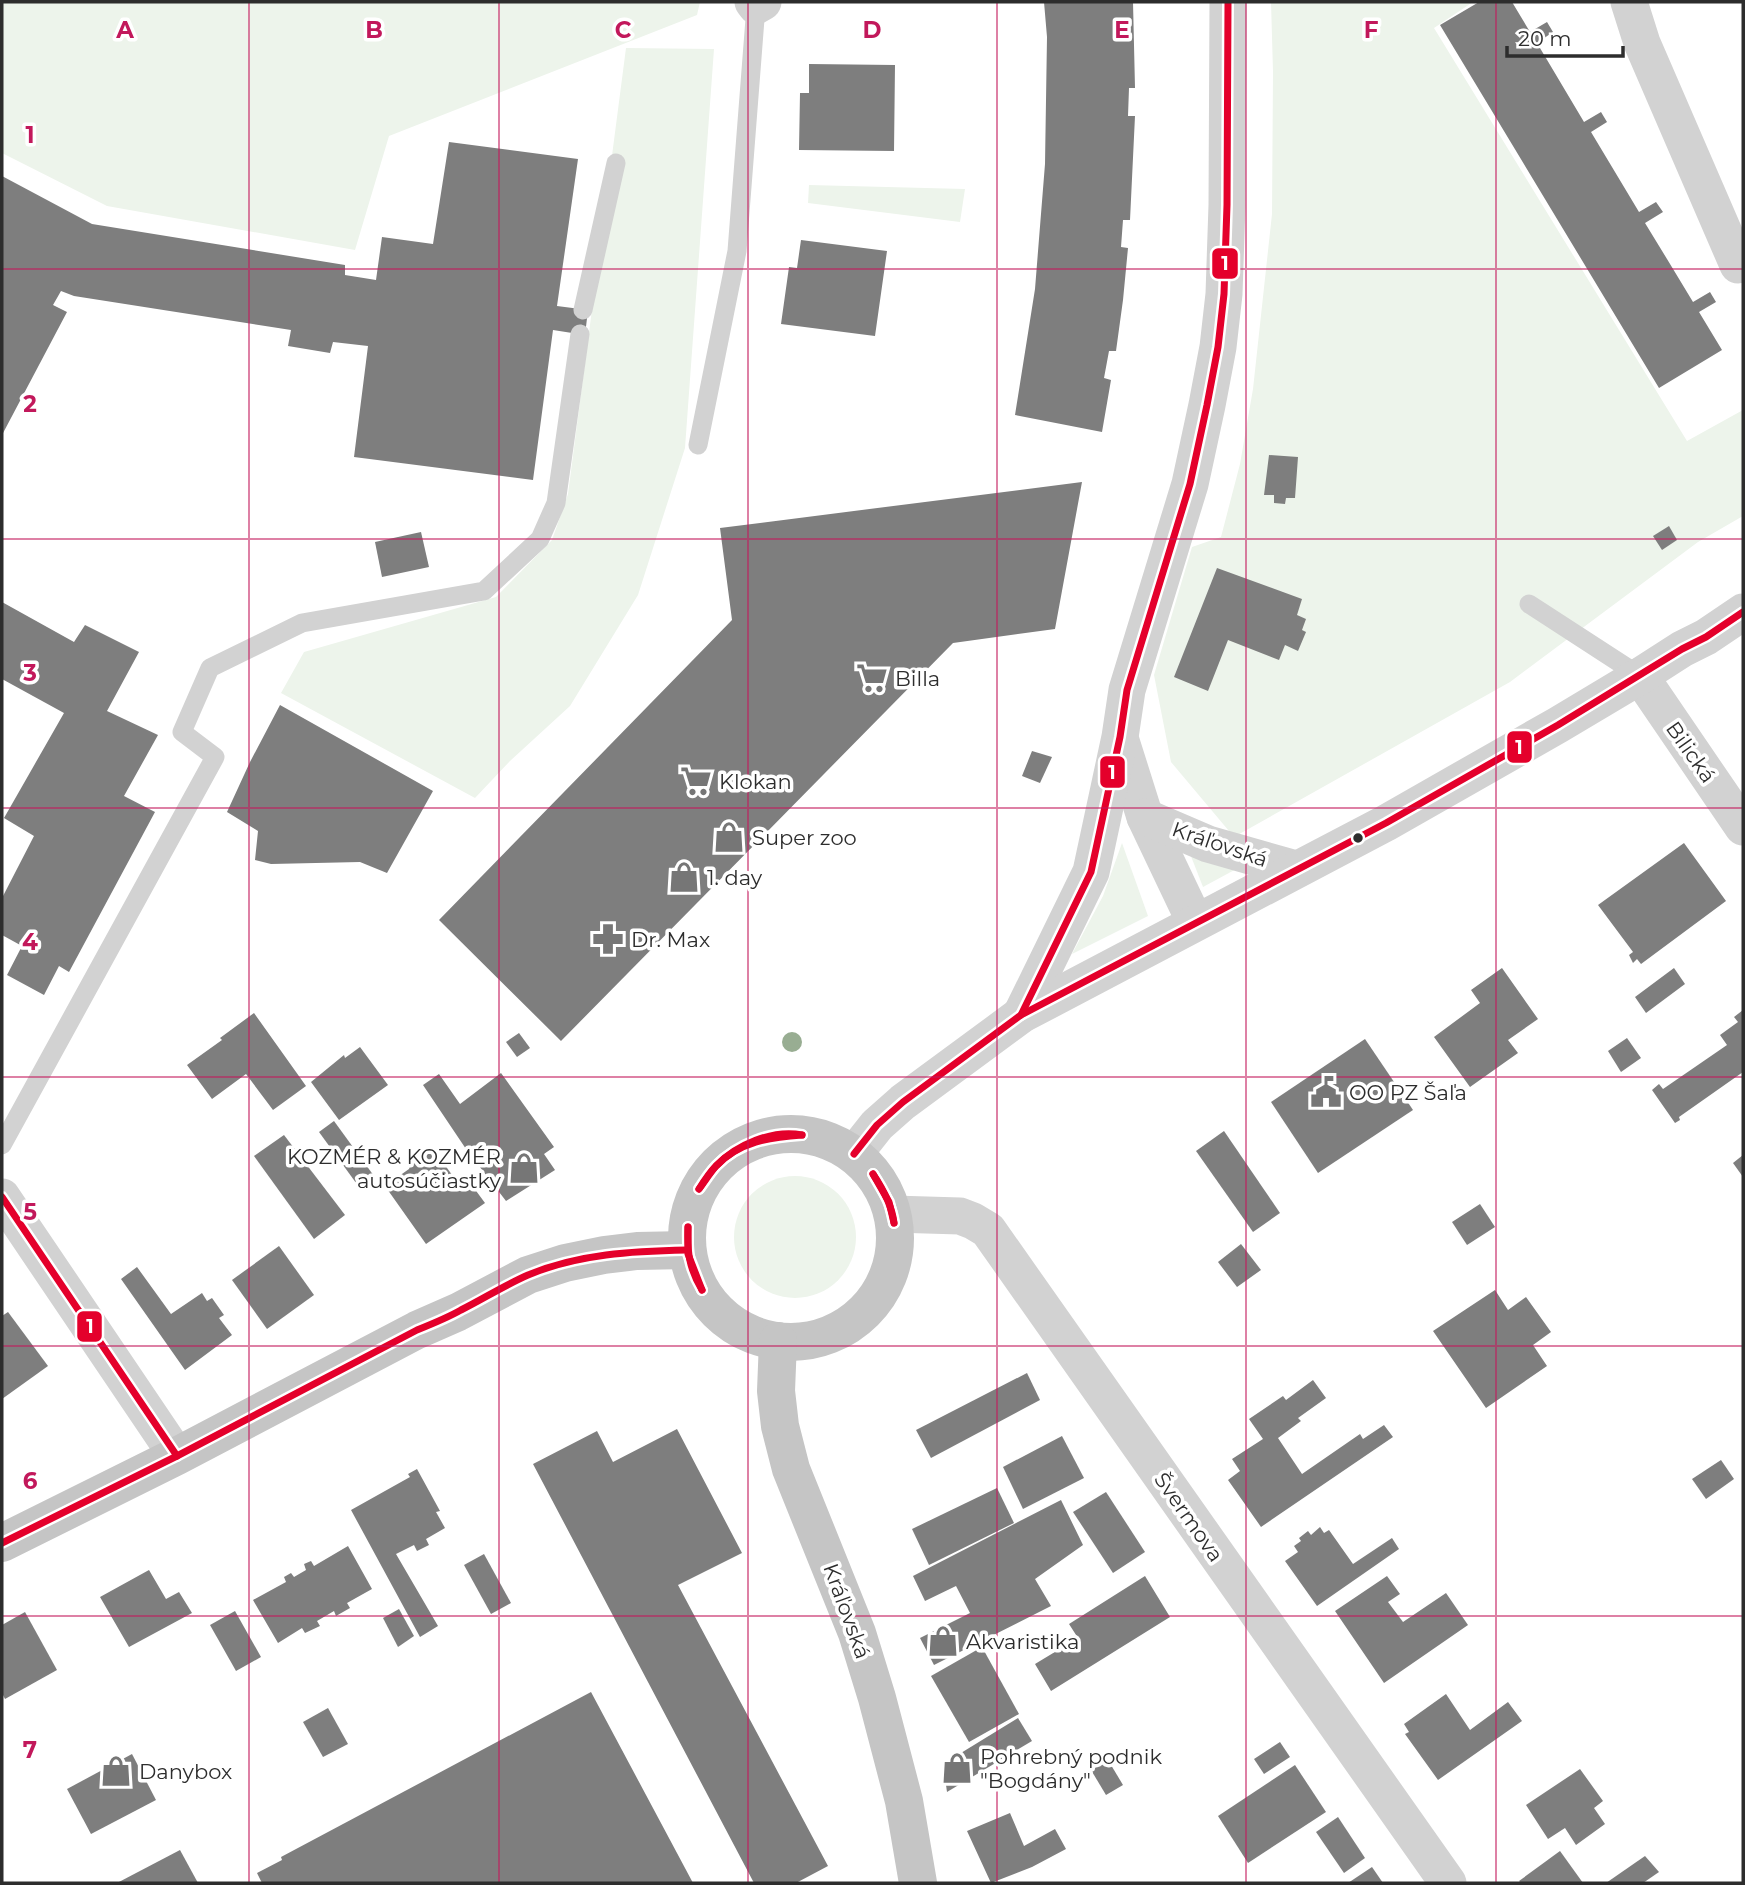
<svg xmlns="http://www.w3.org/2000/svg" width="1745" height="1885" font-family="Montserrat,sans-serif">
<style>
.green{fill:#edf4eb}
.building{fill:#7e7e7e}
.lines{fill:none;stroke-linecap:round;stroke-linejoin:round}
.service{stroke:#d2d2d2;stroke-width:19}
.minor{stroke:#d2d2d2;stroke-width:37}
.primary{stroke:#c5c5c5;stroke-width:38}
.bus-1-casing{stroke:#fff;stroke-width:12}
.bus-1{stroke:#e4002b;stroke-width:7}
.tree{fill:#98ad92}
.grid{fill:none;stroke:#c2185b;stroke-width:2;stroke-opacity:0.55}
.bus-dot{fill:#2d2d2d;stroke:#fff;stroke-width:2.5}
.labels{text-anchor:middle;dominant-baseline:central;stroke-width:7;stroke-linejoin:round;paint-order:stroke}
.poi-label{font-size:21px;fill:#2d2d2d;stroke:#fff;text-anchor:start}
.street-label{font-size:21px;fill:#2d2d2d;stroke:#fff}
.grid-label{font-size:23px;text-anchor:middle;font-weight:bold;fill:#c2185b;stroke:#fff;stroke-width:7;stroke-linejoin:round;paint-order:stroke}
.line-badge{stroke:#fff;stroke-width:2.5}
.badge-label{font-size:19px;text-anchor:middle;font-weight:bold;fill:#fff}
</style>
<rect width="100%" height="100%" fill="#fff"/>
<g class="green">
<polygon points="2,2 700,2 697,15 389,136 355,250 107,206 2,153"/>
<polygon points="1271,2 1473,2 1434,28 1687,441 1743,410 1743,516 1698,542 1510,682 1234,837 1171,762 1154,675 1192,547 1221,537 1240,464 1253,389 1272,214 1273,72"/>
<polygon points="626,48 714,49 685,448 638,595 570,706 510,761 475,798 281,693 304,652 496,597 552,540 568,494"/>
<polygon points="809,185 965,189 960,222 808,203"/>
<polygon points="1122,843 1148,916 1072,954 1103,896"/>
<polygon points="1187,846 1240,867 1203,887"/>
<circle cx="795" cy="1237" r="61"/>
</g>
<g class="building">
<polygon points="1044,2 1133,2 1135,88 1129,88 1128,116 1135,116 1130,220 1123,220 1121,247 1128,248 1123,300 1116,351 1109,351 1104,378 1111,380 1102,432 1015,415 1035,289 1045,164 1047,37"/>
<polygon points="1479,2 1512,2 1530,32 1547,22 1553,32 1537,43 1584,122 1601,112 1607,122 1591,132 1639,212 1656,202 1663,212 1645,223 1667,259 1693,302 1710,292 1716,302 1699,312 1722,350 1659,388 1440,25"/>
<polygon points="809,64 895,65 894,151 799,150 800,93 809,93"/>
<polygon points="449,142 578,159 557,306 588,310 585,335 553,330 533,480 354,457 368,346 333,342 330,353 288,346 291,330 74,296 61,291 53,305 67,312 2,435 2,176 92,224 345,265 345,275 376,280 382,237 433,244"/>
<polygon points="801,240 887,251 875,336 781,324 789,267 797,268"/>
<polygon points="1269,455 1298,457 1295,498 1286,498 1285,504 1274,503 1274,495 1264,495"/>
<polygon points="1082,482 1055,629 953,643 561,1041 439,920 732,620 720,528"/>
<polygon points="1669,526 1677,540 1662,550 1653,536"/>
<polygon points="421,532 429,567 382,577 375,542"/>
<polygon points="1217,568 1302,599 1297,615 1306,619 1302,630 1306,632 1298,651 1285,645 1279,660 1228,640 1208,691 1174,677"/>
<polygon points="2,602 74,642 85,625 139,652 107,711 158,735 124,796 155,812 69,972 59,966 44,995 7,975 22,946 2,935 2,898 34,836 4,818 64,713 2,679"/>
<polygon points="280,705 433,791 387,873 360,862 271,864 255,860 258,831 227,812 250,762"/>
<polygon points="1032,751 1052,757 1040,783 1022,776"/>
<polygon points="1684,843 1726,901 1641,964 1637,959 1633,963 1629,955 1633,952 1598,905"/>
<polygon points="1502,968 1538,1019 1508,1040 1518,1053 1470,1087 1434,1037 1480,1003 1471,990"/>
<polygon points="1674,968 1685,984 1646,1013 1635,997"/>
<polygon points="1743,1010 1743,1072 1679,1117 1680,1120 1675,1123 1652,1090 1659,1084 1663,1089 1727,1045 1720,1035 1738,1022 1734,1017"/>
<polygon points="254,1013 306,1086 273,1110 246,1074 212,1099 187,1065 222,1040 220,1038"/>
<polygon points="519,1033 530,1048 517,1057 506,1042"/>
<polygon points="1627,1038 1641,1058 1621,1072 1608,1051"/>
<polygon points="1365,1039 1413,1110 1318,1173 1271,1102"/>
<polygon points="360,1047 388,1085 339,1120 311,1082 344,1055 345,1058"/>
<polygon points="501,1073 554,1147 544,1154 555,1170 506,1201 466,1149 423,1085 439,1074 460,1104"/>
<polygon points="334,1121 374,1176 359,1187 319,1132"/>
<polygon points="1224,1131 1280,1213 1253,1232 1196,1151"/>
<polygon points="284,1135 345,1215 314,1239 254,1156"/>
<polygon points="434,1150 463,1190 471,1184 485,1203 426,1244 385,1186 409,1169 413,1158 422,1152"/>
<polygon points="1743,1155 1743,1177 1733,1163"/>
<polygon points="1480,1204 1495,1227 1467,1245 1452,1222"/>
<polygon points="1241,1244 1261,1270 1237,1287 1218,1262"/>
<polygon points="279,1246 314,1295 267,1329 232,1280"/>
<polygon points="137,1267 171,1314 202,1293 207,1301 212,1298 224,1315 219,1318 232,1335 185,1370 121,1279"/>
<polygon points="1495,1290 1508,1310 1526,1297 1551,1332 1533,1345 1547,1366 1486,1408 1433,1331"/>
<polygon points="8,1312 48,1366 2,1399 2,1316"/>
<polygon points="1027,1373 1040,1400 931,1458 916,1430"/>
<polygon points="1313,1380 1326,1398 1298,1418 1301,1421 1278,1438 1302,1474 1360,1434 1363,1439 1384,1425 1393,1437 1261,1527 1228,1480 1240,1471 1232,1459 1263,1439 1249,1419 1283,1396 1286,1400"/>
<polygon points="677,1429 742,1553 678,1585 828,1866 796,1883 754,1883 533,1464 597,1431 613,1462"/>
<polygon points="1062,1436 1084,1478 1023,1509 1003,1467"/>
<polygon points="1721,1460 1734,1479 1706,1499 1692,1479"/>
<polygon points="417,1469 440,1511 436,1512 445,1528 426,1539 429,1545 417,1551 414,1545 396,1554 438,1626 420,1637 351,1510 410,1477 408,1474"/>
<polygon points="997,1488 1014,1523 929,1565 912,1529"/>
<polygon points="1106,1492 1145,1552 1113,1573 1073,1512"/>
<polygon points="1061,1500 1083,1545 1035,1579 1051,1606 934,1665 920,1638 970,1613 956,1586 925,1601 913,1576"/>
<polygon points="1320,1527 1324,1533 1329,1530 1353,1564 1392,1538 1399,1549 1317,1606 1285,1561 1298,1552 1294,1546 1301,1541 1299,1538 1308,1531 1311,1535"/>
<polygon points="348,1546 372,1589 347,1603 350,1608 336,1616 334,1611 317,1621 320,1626 305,1633 302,1628 278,1643 253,1600 286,1582 284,1577 291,1573 294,1577 306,1570 304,1564 311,1561 314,1566"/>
<polygon points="484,1554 511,1603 491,1614 464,1565"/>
<polygon points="149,1570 166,1599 179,1592 192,1613 129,1647 100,1597"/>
<polygon points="1145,1576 1170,1617 1051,1691 1035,1664 1078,1638 1069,1624"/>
<polygon points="1387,1576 1400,1594 1388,1602 1403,1622 1446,1593 1468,1625 1384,1683 1335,1611"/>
<polygon points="399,1609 414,1636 398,1647 383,1618"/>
<polygon points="235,1611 261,1657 236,1671 210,1625"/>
<polygon points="25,1612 57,1670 5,1699 2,1693 2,1625"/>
<polygon points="982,1647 1019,1714 969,1742 931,1676"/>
<polygon points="591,1692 693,1883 262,1883 257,1873 282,1860 281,1857"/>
<polygon points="1446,1694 1470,1730 1508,1702 1522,1721 1438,1780 1405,1734 1409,1732 1404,1724"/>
<polygon points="328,1708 348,1744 323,1757 303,1722"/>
<polygon points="1018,1718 1032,1741 947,1792 943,1764"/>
<polygon points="1280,1742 1290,1757 1264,1774 1254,1759"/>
<polygon points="132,1754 156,1800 91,1834 67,1789"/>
<polygon points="1108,1760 1123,1785 1106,1795 1091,1770"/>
<polygon points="1295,1765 1326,1812 1248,1863 1218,1816"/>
<polygon points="1580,1769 1603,1801 1594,1808 1605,1824 1576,1845 1565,1828 1548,1839 1526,1805"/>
<polygon points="1010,1813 1024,1846 1055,1829 1066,1849 1032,1867 991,1883 967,1831"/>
<polygon points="1338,1817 1365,1858 1344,1873 1316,1832"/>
<polygon points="180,1850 198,1883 117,1883"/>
<polygon points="1560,1851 1583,1883 1521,1883 1519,1881"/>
<polygon points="1645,1856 1659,1872 1643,1883 1606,1883"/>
<polygon points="1372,1867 1383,1883 1348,1883"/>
</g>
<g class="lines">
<g class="service">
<polyline points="583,310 616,163"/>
<polyline points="698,445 737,251 756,6"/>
<polyline points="1529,604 1640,676"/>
<polyline points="2,1145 215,757 182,732 210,668 302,623 484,591 540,539 556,503 580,334"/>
</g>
<g class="minor">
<polyline points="753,2 756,6 763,2"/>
<polyline points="1629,2 1642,43 1738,265 1743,262"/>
<polyline points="1640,676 1743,827"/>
<polyline points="1121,741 1145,817 1195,922"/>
<polyline points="1145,817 1208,844 1296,869"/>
<polyline points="1021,1015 1091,872 1120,737 1127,690 1190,484 1207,405 1218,347 1224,294 1227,205 1228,2"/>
<polyline points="854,1154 877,1125 903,1102 1021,1015 1386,823 1558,725 1640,676 1682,649 1706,637 1743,612"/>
<polyline points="2,1197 177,1456"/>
<polyline points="893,1214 960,1216 973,1221 988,1230 1448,1883"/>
</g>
<g class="primary">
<circle cx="791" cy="1238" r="104"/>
<polyline points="778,1341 776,1391 780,1426 791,1469 857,1633 877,1698 904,1801 918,1883"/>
<polyline points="2,1543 177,1456 417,1330 458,1312 528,1275 565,1263 604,1255 637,1251 687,1250"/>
</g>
<defs>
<g id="bus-1">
<polyline points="1021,1015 1091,872 1120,737 1127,690 1190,484 1207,405 1218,347 1224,294 1227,205 1228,2"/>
<polyline points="854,1154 877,1125 903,1102 1021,1015 1386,823 1558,725 1682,649 1706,637 1743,612"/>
<polyline points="873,1174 889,1202 894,1223"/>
<path d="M873,1174c10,15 19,31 21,49"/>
<path d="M699,1189c5,-8 10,-16 17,-23 20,-21 57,-37 86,-31"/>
<path d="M699,1189c6,-8 11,-16 17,-23 23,-24 54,-29 86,-31"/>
<polyline points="2,1197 177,1456"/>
<polyline points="688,1227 688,1254 702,1290"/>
<path d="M688,1227c-1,25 1,41 14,63"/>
<path d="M2,1543l175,-87 240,-126c15,-6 30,-12 44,-20 22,-11 44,-25 67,-35 50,-21 105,-24 159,-25"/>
</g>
</defs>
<use href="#bus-1" class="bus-1-casing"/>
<use href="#bus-1" class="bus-1"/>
</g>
<circle class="tree" cx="792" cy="1042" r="10"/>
<path class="grid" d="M249,2v1881M499,2v1881M748,2v1881M997,2v1881M1246,2v1881M1496,2v1881M2,269h1741M2,539h1741M2,808h1741M2,1077h1741M2,1346h1741M2,1616h1741"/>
<defs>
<symbol id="supermarket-bare" viewBox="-9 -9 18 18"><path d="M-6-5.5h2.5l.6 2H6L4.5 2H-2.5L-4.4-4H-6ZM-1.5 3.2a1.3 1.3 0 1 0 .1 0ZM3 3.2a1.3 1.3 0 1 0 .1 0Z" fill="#767676" stroke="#fff" stroke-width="2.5" paint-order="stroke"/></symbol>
<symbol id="shop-bare" viewBox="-9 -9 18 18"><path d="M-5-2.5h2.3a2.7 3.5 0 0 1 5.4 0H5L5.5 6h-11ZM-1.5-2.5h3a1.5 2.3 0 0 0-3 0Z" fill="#767676" stroke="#fff" stroke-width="2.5" paint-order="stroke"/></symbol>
<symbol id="pharmacy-bare" viewBox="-9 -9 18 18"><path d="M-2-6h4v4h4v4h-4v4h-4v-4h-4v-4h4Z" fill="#767676" stroke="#fff" stroke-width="2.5" paint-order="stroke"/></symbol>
<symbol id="civic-bare" viewBox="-9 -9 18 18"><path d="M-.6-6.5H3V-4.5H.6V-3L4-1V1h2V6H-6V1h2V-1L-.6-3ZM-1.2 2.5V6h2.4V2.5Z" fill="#767676" stroke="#fff" stroke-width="2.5" paint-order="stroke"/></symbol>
</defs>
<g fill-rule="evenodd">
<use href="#supermarket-bare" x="850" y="656" width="44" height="44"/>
<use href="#supermarket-bare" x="674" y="759" width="44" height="44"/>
<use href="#shop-bare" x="707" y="815" width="44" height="44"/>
<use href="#shop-bare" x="662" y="855" width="44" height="44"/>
<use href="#pharmacy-bare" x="586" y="917" width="44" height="44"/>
<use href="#civic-bare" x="1304" y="1070" width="44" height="44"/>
<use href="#shop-bare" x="502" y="1146" width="44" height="44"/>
<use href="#shop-bare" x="921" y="1619" width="44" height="44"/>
<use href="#shop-bare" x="935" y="1746" width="44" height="44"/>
<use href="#shop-bare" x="94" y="1749" width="44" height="44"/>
</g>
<circle class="bus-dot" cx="1358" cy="838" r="6"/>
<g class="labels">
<g class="poi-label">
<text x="895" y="678">Billa</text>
<text x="719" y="781">Klokan</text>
<text x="752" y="837">Super zoo</text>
<text x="707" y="877">1. day</text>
<text x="631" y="939">Dr. Max</text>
<text x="1349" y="1092">OO PZ Šaľa</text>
<text x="501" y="1156" text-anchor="end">KOZMÉR &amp; KOZMÉR<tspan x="501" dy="24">autosúčiastky</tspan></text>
<text x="966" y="1641">Akvaristika</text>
<text x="980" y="1756">Pohrebný podnik<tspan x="980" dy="24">"Bogdány"</tspan></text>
<text x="139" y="1771">Danybox</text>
</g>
<g class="street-label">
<text transform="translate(1691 752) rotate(55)">Bilická</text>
<text transform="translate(1220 844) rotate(19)">Kráľovská</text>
<text transform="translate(1189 1517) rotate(55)">Švermova</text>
<text transform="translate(847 1611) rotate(70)">Kráľovská</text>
</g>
</g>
<g class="grid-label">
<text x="125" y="38">A</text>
<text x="374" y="38">B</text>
<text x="623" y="38">C</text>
<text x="872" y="38">D</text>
<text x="1122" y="38">E</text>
<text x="1371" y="38">F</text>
<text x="30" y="143">1</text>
<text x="30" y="412">2</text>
<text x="30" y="681">3</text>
<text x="30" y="950">4</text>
<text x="30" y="1220">5</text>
<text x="30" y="1489">6</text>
<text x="30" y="1758">7</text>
</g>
<g class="line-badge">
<rect x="1211" y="247" width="28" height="33" rx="7" fill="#e4002b"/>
<rect x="1506" y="730" width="27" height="34" rx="7" fill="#e4002b"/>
<rect x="1099" y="755" width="27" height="34" rx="7" fill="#e4002b"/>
<rect x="76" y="1310" width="27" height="33" rx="7" fill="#e4002b"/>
</g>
<g class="badge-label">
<text x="1225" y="270">1</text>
<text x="1519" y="754">1</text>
<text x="1112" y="779">1</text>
<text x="90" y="1333">1</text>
</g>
<rect width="1745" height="1885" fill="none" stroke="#2d2d2d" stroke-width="7"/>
<path d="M1507 46v10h116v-10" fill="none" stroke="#2d2d2d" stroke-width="3.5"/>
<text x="1518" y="46" font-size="21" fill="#2d2d2d" stroke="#ffffff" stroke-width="5" paint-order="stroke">20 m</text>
</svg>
